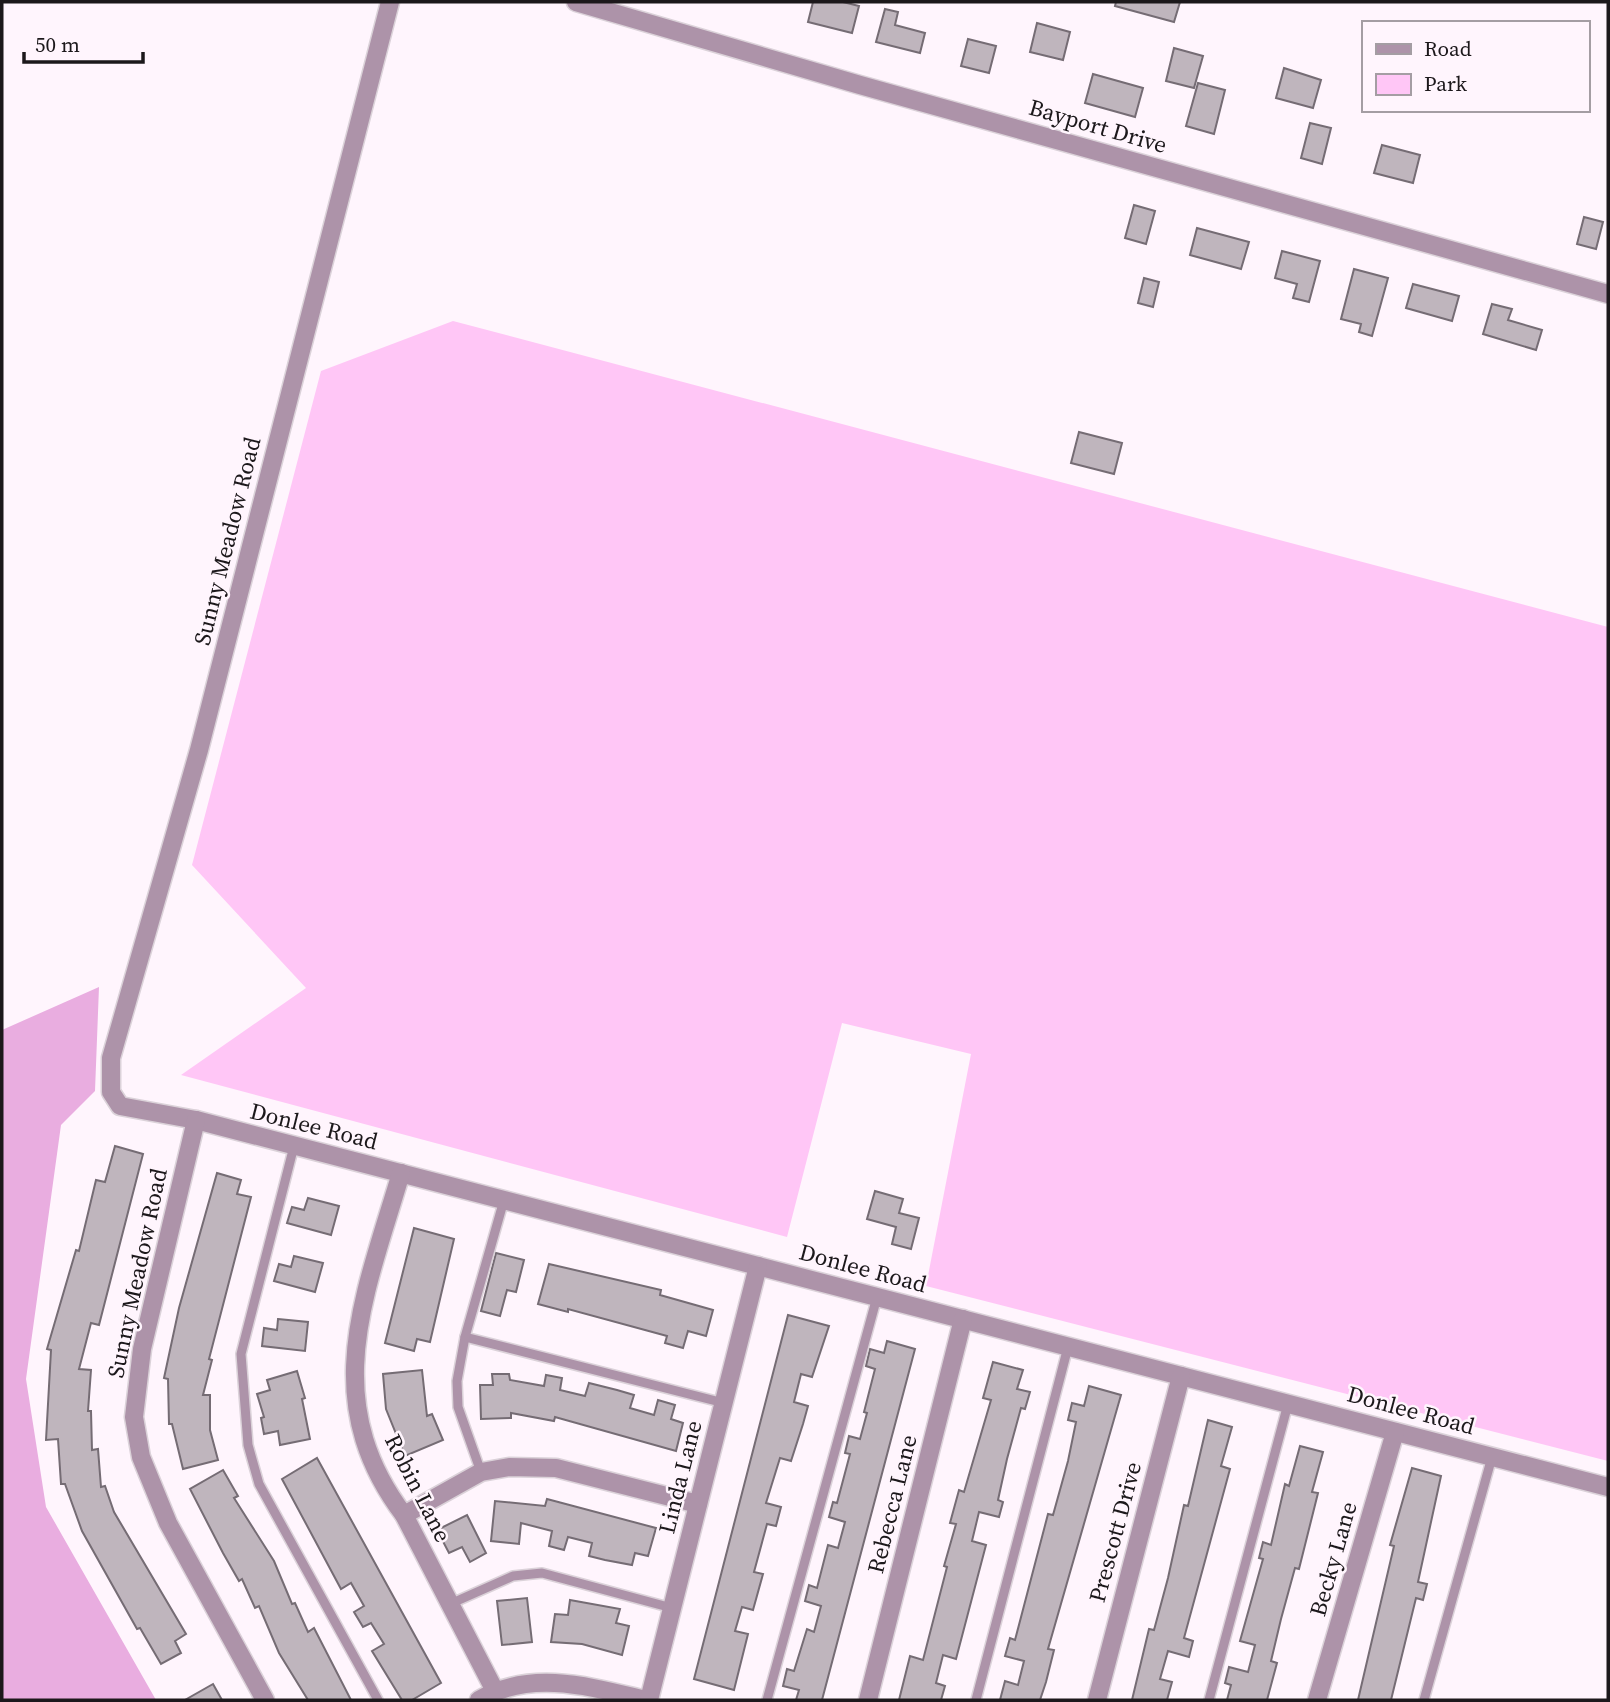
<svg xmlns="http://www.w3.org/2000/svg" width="1610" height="1702" font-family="'Source Serif 4',serif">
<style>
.green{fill:#ffc6f6}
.forest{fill:#e9ade0}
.building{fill:#bfb5bd;stroke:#756c74;stroke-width:2}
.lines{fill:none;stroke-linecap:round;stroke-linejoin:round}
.service-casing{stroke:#dbd2d9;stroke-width:12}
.minor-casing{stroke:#dbd2d9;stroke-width:21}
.tertiary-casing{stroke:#dbd2d9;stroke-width:21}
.service{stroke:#ad93a9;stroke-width:9}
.minor{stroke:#ad93a9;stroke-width:18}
.tertiary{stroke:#ad93a9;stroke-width:18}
.labels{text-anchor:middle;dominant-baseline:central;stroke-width:5;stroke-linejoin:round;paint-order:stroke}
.street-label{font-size:23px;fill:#1c181b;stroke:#fff5fd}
</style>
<rect width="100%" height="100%" fill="#fff5fd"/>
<polygon class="green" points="453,321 1608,627 1608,1461 926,1286 971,1054 842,1023 787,1237 181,1075 306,988 192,865 321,371"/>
<polygon class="forest" points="99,987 95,1091 61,1125 26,1379 46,1507 156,1700 2,1700 2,1030"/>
<g class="building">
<polygon points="813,2 843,2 859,6 852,33 808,22"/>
<polygon points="1116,2 1180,2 1174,22 1115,6"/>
<polygon points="885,9 898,12 895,25 925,33 920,53 876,42"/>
<polygon points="1037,23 1070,32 1063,60 1030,52"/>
<polygon points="968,39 996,46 989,73 961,66"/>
<polygon points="1174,48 1203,56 1194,88 1166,81"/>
<polygon points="1284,68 1321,80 1313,108 1276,98"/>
<polygon points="1093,74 1143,88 1135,117 1085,103"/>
<polygon points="1198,83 1225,90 1214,134 1186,126"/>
<polygon points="1310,123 1331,128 1322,164 1301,158"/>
<polygon points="1382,145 1420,155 1413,183 1374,173"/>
<polygon points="1134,205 1155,211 1146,244 1125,238"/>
<polygon points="1584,217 1603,222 1596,249 1577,244"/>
<polygon points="1197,228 1249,242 1241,269 1190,255"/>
<polygon points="1282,251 1320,261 1309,302 1293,298 1297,284 1275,278"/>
<polygon points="1354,269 1388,278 1372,336 1359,332 1361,324 1341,319"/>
<polygon points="1144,278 1159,282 1153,307 1138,303"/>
<polygon points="1413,284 1459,296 1452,321 1406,308"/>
<polygon points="1492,304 1512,309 1508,320 1542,330 1536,350 1483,334"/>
<polygon points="1079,432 1122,443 1114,474 1071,463"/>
<polygon points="115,1146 143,1154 99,1325 91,1323 79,1369 91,1370 88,1411 91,1411 92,1450 98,1449 101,1487 105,1486 114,1512 186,1634 175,1641 181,1653 161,1664 140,1628 137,1629 82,1531 65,1484 61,1484 58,1439 46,1440 51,1350 47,1349 76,1250 79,1251 96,1180 105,1182"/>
<polygon points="217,1173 241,1180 237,1194 251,1197 209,1359 212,1360 203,1395 210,1395 210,1430 218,1460 183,1469 172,1424 169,1424 168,1379 164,1378 179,1308"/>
<polygon points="875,1191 903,1199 899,1213 919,1218 911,1249 892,1244 896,1227 867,1219"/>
<polygon points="308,1198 339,1206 331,1235 287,1223 292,1207 304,1210"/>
<polygon points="414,1228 454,1239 430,1342 417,1339 414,1351 385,1343"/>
<polygon points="496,1253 524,1260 516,1292 507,1290 500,1316 481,1311"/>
<polygon points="294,1256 323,1263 315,1292 274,1281 279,1264 291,1267"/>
<polygon points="549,1264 661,1290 660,1295 713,1310 706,1336 688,1331 683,1348 665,1343 667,1336 568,1309 568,1312 538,1304"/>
<polygon points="788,1315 829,1326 812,1377 801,1374 794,1402 808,1406 803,1424 791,1461 780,1458 766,1503 781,1507 776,1526 767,1524 754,1572 763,1574 753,1610 742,1607 735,1631 748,1634 734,1690 694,1679"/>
<polygon points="278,1319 308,1322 305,1351 262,1346 264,1328 277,1330"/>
<polygon points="887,1341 915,1349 822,1700 796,1700 799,1690 783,1686 787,1669 794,1671 807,1629 814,1632 821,1606 805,1601 809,1585 817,1588 828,1545 838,1548 845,1522 829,1517 833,1502 837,1503 850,1454 845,1453 849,1436 860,1439 867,1413 864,1412 875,1369 866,1366 870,1349 884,1353"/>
<polygon points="993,1362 1023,1370 1017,1389 1030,1392 1025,1409 1021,1408 1007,1459 998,1500 1003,1502 999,1517 979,1512 972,1541 986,1545 956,1659 943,1655 936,1683 945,1686 941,1700 899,1700 910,1656 923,1660 947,1567 944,1566 956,1524 950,1523 959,1490 964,1492 991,1400 983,1398"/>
<polygon points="422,1370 427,1416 432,1414 443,1440 405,1456 386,1409 383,1374"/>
<polygon points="297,1371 305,1398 302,1399 310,1439 280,1445 278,1431 264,1434 261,1418 264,1417 257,1394 270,1390 267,1380"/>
<polygon points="492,1374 509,1374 510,1380 544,1386 546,1375 562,1378 560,1390 585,1396 589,1383 617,1390 634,1395 630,1408 654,1415 658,1400 675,1405 671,1419 683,1423 676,1451 555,1417 554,1421 511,1413 511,1418 481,1419 480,1385 493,1385"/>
<polygon points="1089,1386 1121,1395 1048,1649 1054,1650 1046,1682 1040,1700 1000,1700 1005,1681 1018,1685 1024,1661 1005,1656 1010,1638 1015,1640 1048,1514 1053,1515 1068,1461 1076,1422 1068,1420 1072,1403 1084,1406"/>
<polygon points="1208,1420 1232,1427 1221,1466 1230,1469 1184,1638 1193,1641 1189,1657 1168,1651 1160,1679 1172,1682 1167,1700 1132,1700 1149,1629 1154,1630 1168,1578 1184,1505 1188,1506"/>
<polygon points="1300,1446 1323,1452 1312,1492 1318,1493 1299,1569 1295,1568 1281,1619 1271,1661 1277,1663 1267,1700 1227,1700 1231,1685 1225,1683 1229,1667 1248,1672 1255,1645 1240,1641 1263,1559 1259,1558 1263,1542 1271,1545 1285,1484 1289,1486"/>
<polygon points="317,1458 441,1683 412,1700 402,1700 372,1651 384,1644 371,1623 363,1627 354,1612 364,1606 351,1583 341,1589 282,1479"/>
<polygon points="1412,1468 1441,1476 1418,1582 1427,1584 1423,1600 1416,1598 1391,1700 1358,1700 1394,1546 1390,1545"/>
<polygon points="223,1470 238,1496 234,1498 274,1561 292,1604 295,1603 308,1632 314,1628 351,1700 308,1700 279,1653 259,1606 255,1608 242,1579 239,1581 223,1553 190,1489"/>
<polygon points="547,1499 656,1528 648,1556 635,1553 632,1565 605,1560 589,1556 592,1543 568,1537 564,1550 549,1546 552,1531 521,1523 519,1544 491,1541 495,1501 545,1506"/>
<polygon points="467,1515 486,1553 470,1562 462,1547 449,1553 437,1530"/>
<polygon points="527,1598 532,1642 502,1645 497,1601"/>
<polygon points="570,1600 620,1609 616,1623 629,1626 622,1655 582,1644 551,1642 555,1614 568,1615"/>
<polygon points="213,1684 222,1700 185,1700"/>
</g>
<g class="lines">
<defs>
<g id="service">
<polyline points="294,1146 241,1354 248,1445 259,1484 378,1700"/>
<polyline points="465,1337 724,1403"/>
<polyline points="481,1472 458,1407 457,1381 465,1337 504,1200"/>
<polyline points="450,1604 513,1576 542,1573 672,1608"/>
<polyline points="767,1700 877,1297"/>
<polyline points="976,1700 1068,1347"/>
<polyline points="1209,1700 1288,1404"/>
<polyline points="1424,1700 1492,1457"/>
</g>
<g id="minor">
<polyline points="390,2 199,750 111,1058 111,1092 120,1106 196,1120 1608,1487"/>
<polyline points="576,2 860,85 1608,294"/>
<polyline points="196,1120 142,1349 134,1417 141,1457 168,1523 265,1700"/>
<path d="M401,1173c-36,122 -84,227 3,342l91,176"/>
<polyline points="404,1515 481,1472 509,1467 556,1468 698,1504"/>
<path d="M479,1700c52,-31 112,-13 167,0"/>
<polyline points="649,1700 758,1266"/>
<polyline points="868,1700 963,1319"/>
<polyline points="1317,1700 1395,1432"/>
</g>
<polyline id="tertiary" points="1097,1700 1181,1376"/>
</defs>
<use href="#service" class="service-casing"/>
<use href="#minor" class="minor-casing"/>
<use href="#tertiary" class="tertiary-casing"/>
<use href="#service" class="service"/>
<use href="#minor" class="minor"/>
<use href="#tertiary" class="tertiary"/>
</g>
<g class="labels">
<g class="street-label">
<text transform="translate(1098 126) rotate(16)">Bayport Drive</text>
<text transform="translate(227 541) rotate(-76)">Sunny Meadow Road</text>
<text transform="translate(314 1126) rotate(14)">Donlee Road</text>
<text transform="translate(863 1268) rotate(15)">Donlee Road</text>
<text transform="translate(137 1273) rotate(-78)">Sunny Meadow Road</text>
<text transform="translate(1411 1410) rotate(15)">Donlee Road</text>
<text transform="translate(680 1477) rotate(-76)">Linda Lane</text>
<text transform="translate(418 1488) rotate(63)">Robin Lane</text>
<text transform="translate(892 1504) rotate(-76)">Rebecca Lane</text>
<text transform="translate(1115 1532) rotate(-75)">Prescott Drive</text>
<text transform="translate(1333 1559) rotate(-74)">Becky Lane</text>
</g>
</g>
<rect width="1610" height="1702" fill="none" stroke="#1c181b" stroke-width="7"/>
<rect x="1362" y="21" width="228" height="91" fill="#fff5fd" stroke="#a49da3" stroke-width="2"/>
<rect x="1376" y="44" width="35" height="10" fill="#ad93a9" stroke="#a49da3" stroke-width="2"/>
<text x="1424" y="56" font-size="21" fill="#1c181b">Road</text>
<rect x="1376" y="74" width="35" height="21" fill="#ffc6f6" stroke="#a49da3" stroke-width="2"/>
<text x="1424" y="91" font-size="21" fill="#1c181b">Park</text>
<path d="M24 52v10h119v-10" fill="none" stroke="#1c181b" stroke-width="3.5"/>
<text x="35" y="52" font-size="21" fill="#1c181b" stroke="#fff5fd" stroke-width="5" paint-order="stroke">50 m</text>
</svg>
